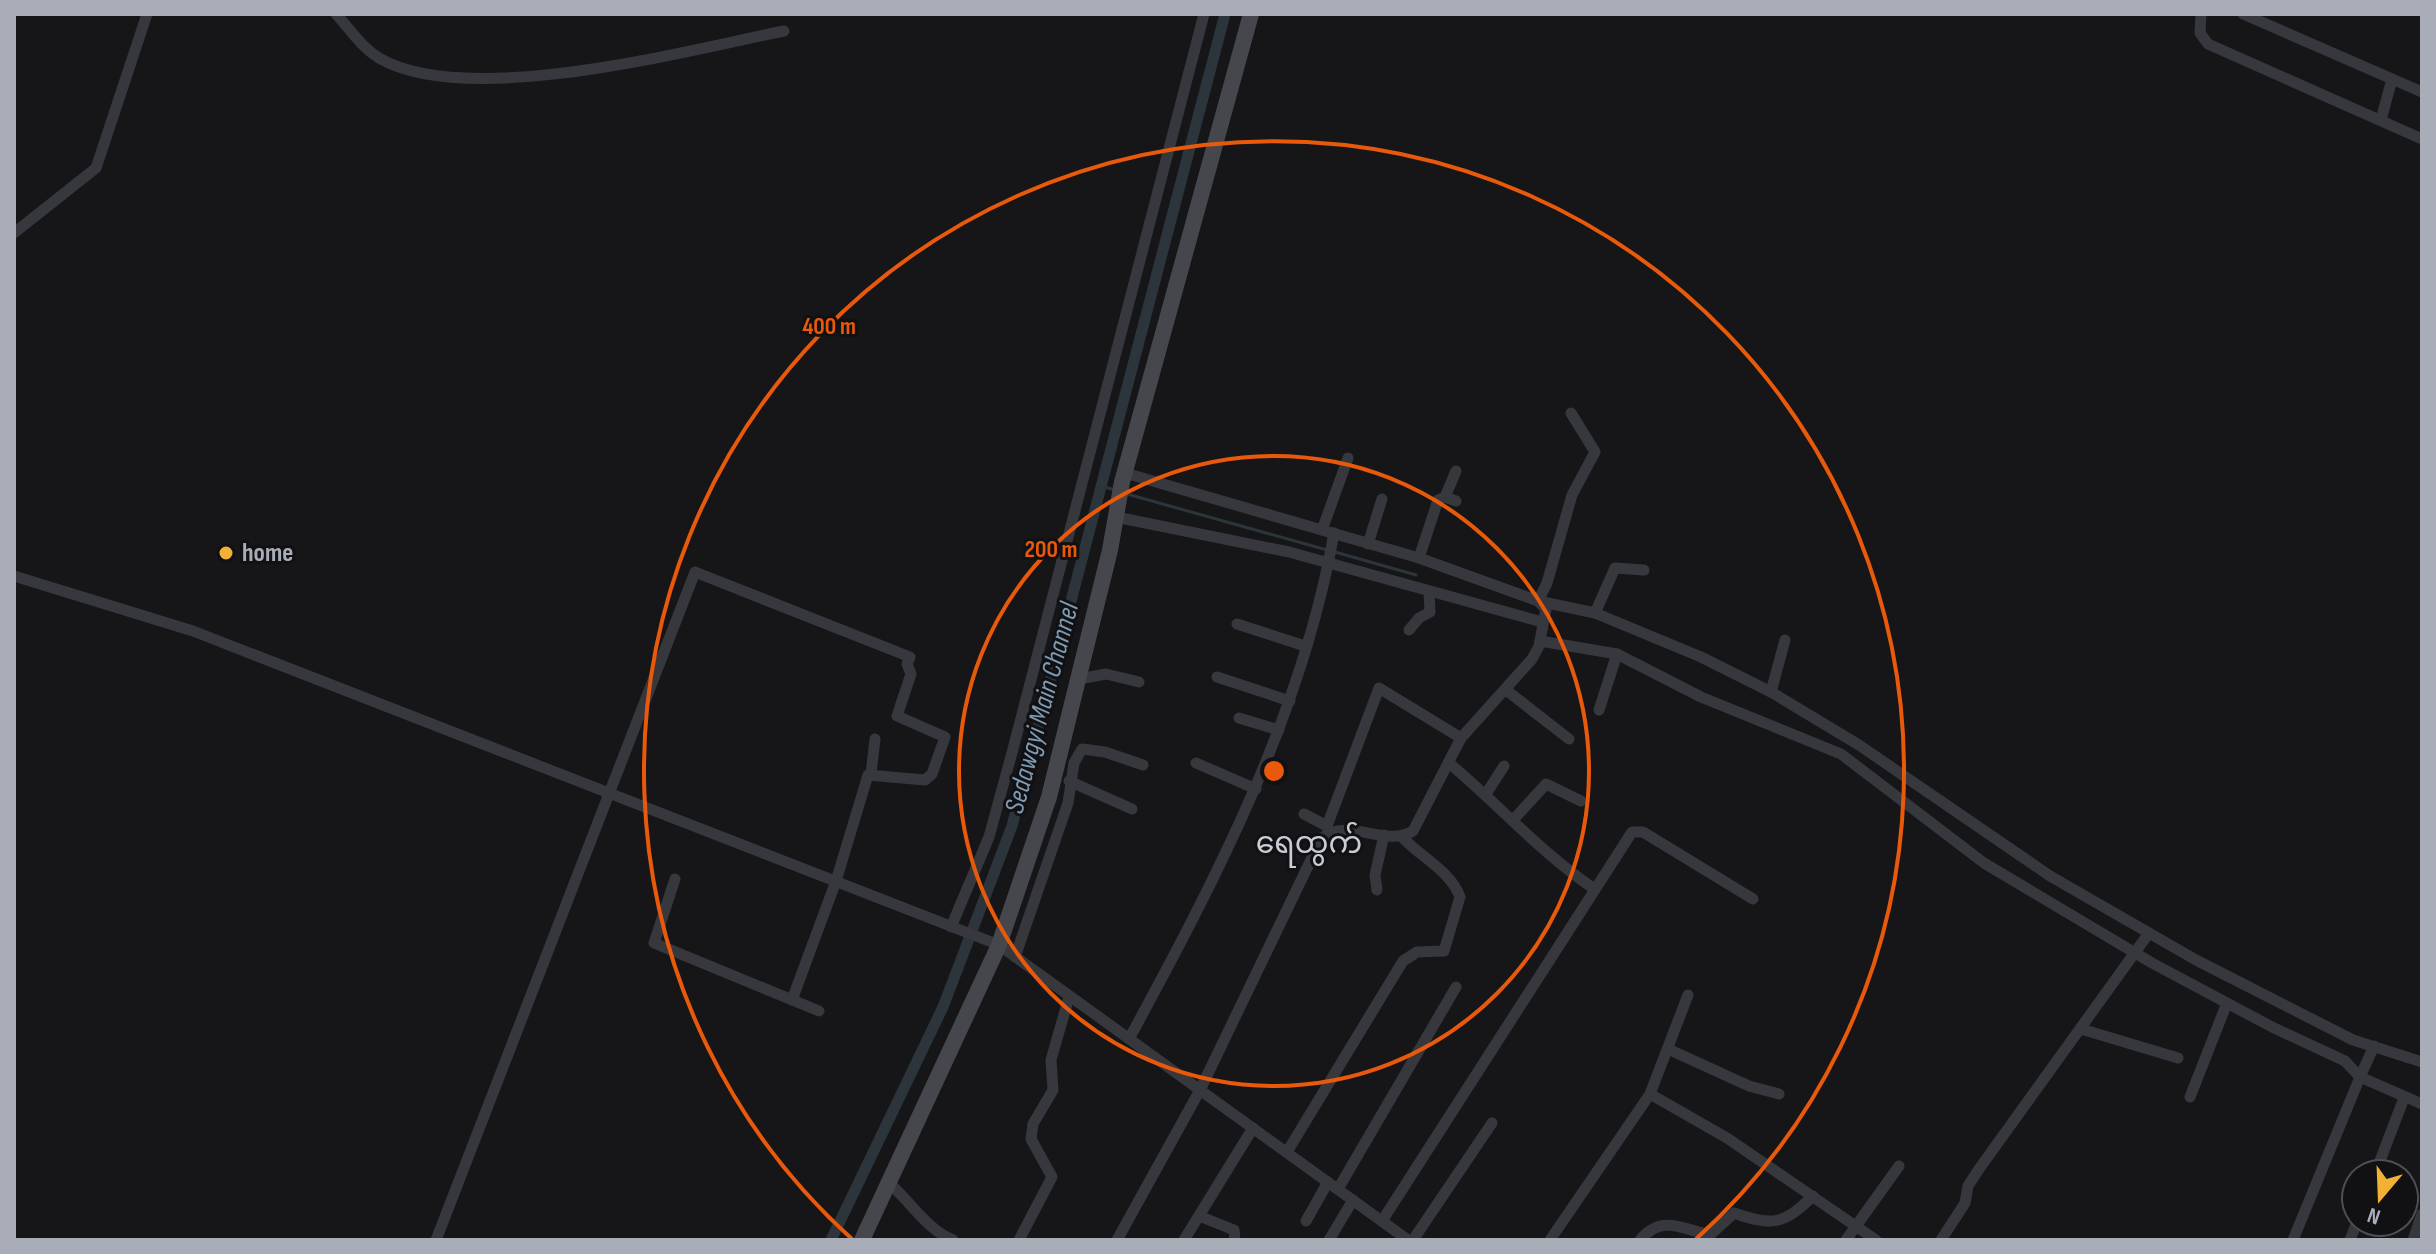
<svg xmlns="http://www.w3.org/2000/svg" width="2436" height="1254" font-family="'Sofia Sans Condensed','Noto Sans Myanmar',sans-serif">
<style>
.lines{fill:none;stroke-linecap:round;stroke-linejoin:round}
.stream{stroke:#2c353c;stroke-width:3}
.canal{stroke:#2c353c;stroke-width:11}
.street{stroke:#37383d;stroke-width:11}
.secondary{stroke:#45474d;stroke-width:16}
.ring{fill:none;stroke:#e8590c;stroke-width:4}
.poi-dot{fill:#f2b134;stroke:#111113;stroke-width:3}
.labels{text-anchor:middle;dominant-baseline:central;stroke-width:6;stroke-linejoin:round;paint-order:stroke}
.poi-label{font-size:26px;font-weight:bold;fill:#a8adb8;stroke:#111113;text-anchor:start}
.water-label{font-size:28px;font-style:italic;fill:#7f9bb3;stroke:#111113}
.quarter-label{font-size:30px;fill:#c9ccd4;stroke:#111113}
.centre{fill:#e8590c;stroke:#111113;stroke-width:4}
.ring-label{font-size:24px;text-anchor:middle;font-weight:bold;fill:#e8590c;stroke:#111113;stroke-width:6;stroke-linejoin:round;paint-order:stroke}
</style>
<rect width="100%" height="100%" fill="#161618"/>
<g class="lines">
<g class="stream">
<polyline points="1100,486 1116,490"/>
<polyline points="1127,494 1327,550"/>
<polyline points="1335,552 1416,575"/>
</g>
<polyline class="canal" points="831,1240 943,1007 1012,826 1225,14"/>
<g class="street">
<path d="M336,14c14,15 25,33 43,44 87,51 307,-7 405,-27"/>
<polyline points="2201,14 2200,33 2208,44 2422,139"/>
<polyline points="2243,14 2422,92"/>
<polyline points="2381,120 2392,79"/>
<polyline points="14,233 96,168 147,14"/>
<polyline points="1125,473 1419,558 1538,601 1595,613 1701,657 1771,692 1859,745 2050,876 2196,960 2353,1040 2422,1062"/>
<polyline points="1445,497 1456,471"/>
<polyline points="1116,517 1289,552 1542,622"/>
<polyline points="1322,530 1348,458"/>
<polyline points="1368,544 1382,499"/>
<polyline points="1419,558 1438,500 1445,497 1456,501"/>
<polyline points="14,576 193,631 999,945 1408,1240"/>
<polyline points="1595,613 1615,568 1644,570"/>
<polyline points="1237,624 1305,646"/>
<polyline points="1409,630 1419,618 1430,612 1429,591"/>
<polyline points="1540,641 1617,654 1701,697 1841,754 1984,863 2152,963 2272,1027 2345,1061 2360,1077 2293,1240"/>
<polyline points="1217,677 1290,701"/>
<polyline points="1079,679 1106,674 1139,682"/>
<polyline points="1506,690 1569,739"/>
<polyline points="1771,692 1785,640"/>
<polyline points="1599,710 1617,654"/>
<polyline points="1239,718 1279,730"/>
<polyline points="1196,763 1256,789"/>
<path d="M1449,763c49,41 91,89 144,125"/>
<polyline points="871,774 875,739"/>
<polyline points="1069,781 1132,809"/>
<polyline points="1486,794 1504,766"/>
<polyline points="1304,814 1327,826"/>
<polyline points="1514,819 1546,784 1581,801"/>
<polyline points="1329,833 1327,826 1379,688 1461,738"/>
<polyline points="675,879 654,943 819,1011"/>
<polyline points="1377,890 1375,875 1384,835"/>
<polyline points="951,927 989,837 1013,749 1204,14"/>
<polyline points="1015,957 1068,803 1074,763 1082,749 1105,752 1143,765"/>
<polyline points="2081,1029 2178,1058"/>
<path d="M1129,1039c87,-160 173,-324 205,-506"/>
<polyline points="2374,1046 2360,1077 2422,1104"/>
<polyline points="1668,1049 1749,1086 1779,1094"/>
<polyline points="1650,1094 1688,995"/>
<polyline points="2190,1097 2227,1003"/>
<path d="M1287,1152l116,-191 14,-9 27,-1 16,-54c-9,-26 -40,-40 -59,-61"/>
<polyline points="2375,1174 2404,1098"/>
<path d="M890,1184c21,18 37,46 63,56"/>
<polyline points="1338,1189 1456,987"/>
<polyline points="1199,1216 1234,1230 1235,1240"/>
<polyline points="1306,1221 1328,1182"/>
<polyline points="1382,1221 1632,832 1643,832 1753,899"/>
<polyline points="436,1240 695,572 910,657 907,664 911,674 897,716 945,737 932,774 925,780 868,775 836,881 792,1000"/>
<polyline points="1019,1240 1052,1177 1031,1139 1033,1124 1053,1090 1051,1060 1069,997"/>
<path d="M1117,1240l83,-150 121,-251c28,-23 64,9 92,-8l48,-93 71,-79 7,-13 7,-37 -8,-8 9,-18 25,-88 23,-43 -24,-39"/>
<polyline points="1184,1240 1253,1128"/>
<polyline points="1329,1240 1353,1200"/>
<polyline points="1413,1240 1492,1123"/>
<polyline points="1550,1240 1650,1094 1727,1138 1876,1240"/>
<path d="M1640,1240c22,-26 42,-11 70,-5l24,-22c39,14 50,11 79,-17"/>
<polyline points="1846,1240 1899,1166"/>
<polyline points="1941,1240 1965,1203 1968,1186 1979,1169 2149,933"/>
<polyline points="2350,1240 2357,1222"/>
<polyline points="2413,1240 2422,1214"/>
</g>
<polyline class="secondary" points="862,1240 999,945 1049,797 1110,550 1122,482 1251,14"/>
</g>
<g class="ring">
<circle cx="1274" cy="771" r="315"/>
<path d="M852 1239A630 630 0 1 1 1696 1239"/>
</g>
<circle class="poi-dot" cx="226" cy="553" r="8"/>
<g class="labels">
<g class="poi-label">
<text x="242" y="553">home</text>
</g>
<g class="water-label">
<text transform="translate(1042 708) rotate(-75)">Sedawgyi Main Channel</text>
</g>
<g class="quarter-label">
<text x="1309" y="844">ရေထွက်</text>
</g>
</g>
<circle cx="1274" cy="771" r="12" class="centre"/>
<g class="ring-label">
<text x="829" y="334">400 m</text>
<text x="1051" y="557">200 m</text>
</g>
<rect width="2436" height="1254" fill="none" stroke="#a8adb8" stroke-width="32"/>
<g transform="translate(2380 1198) rotate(199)"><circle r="38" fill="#111113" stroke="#4d4f55" stroke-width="2"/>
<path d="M0-6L14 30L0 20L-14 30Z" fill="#f2b134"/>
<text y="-12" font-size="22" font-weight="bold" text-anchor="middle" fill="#a8adb8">N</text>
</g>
</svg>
